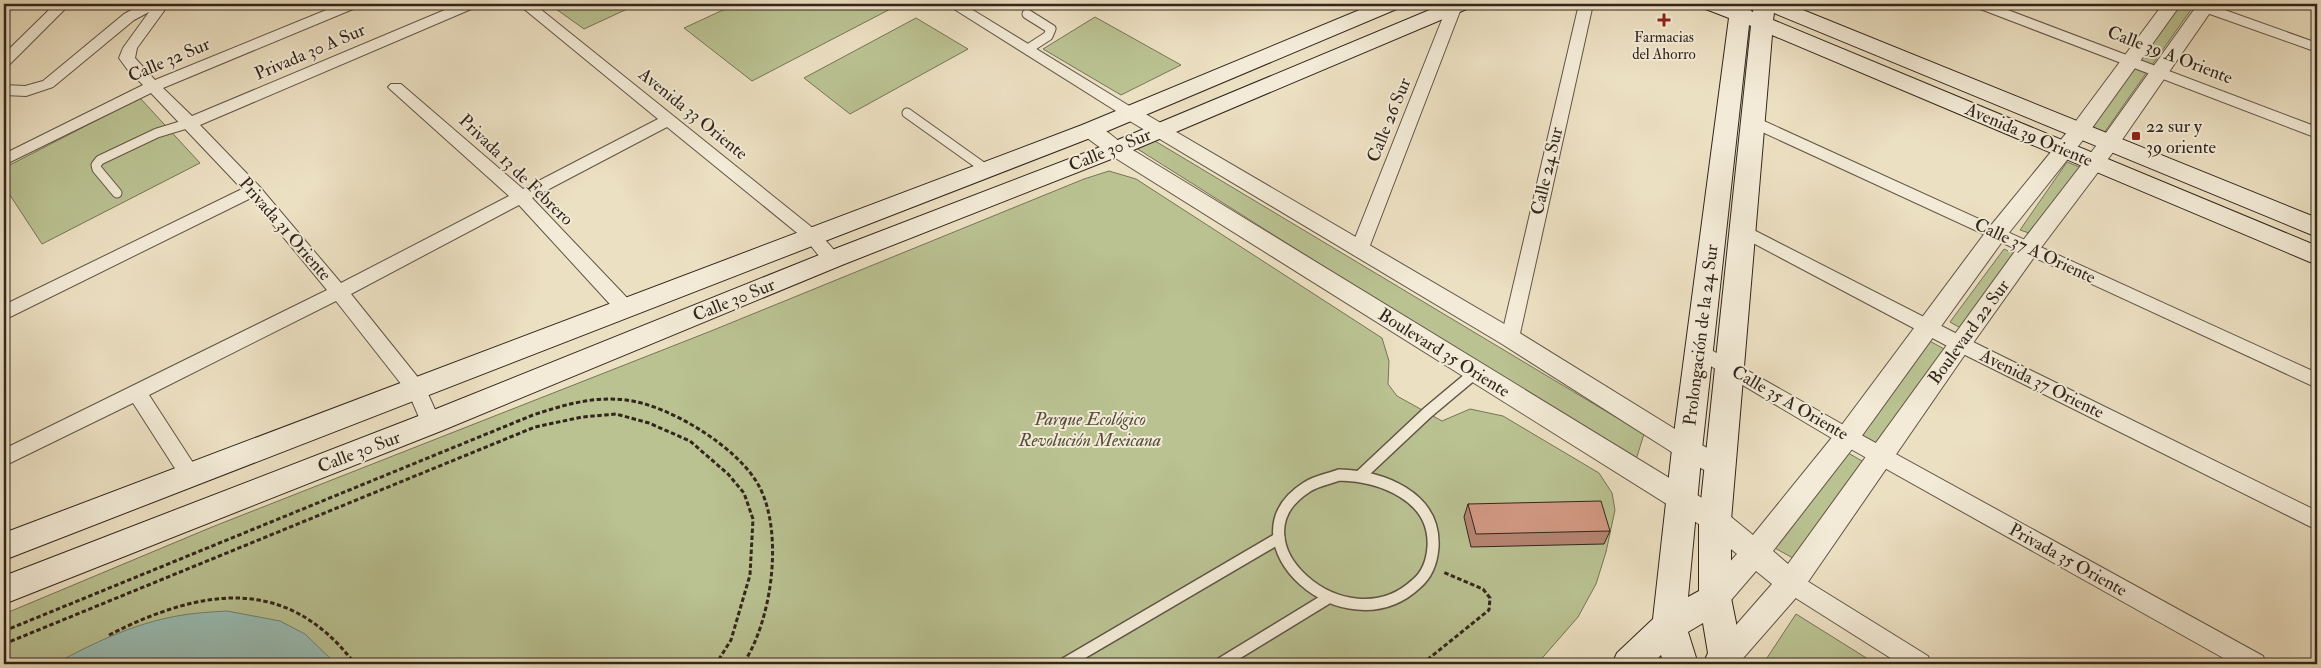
<svg xmlns="http://www.w3.org/2000/svg" width="2321" height="668" font-family="'IM FELL Double Pica',serif">
<style>
.green{fill:#bac292;stroke:#767457}
.water{fill:#99bdb4;stroke:#708177}
.lines{fill:none;stroke-linecap:round;stroke-linejoin:round}
.service-far1-casing{stroke:#605446;stroke-width:11}
.service-casing{stroke:#605446;stroke-width:14}
.minor-casing{stroke:#605446;stroke-width:2}
.tertiary-casing{stroke:#605446;stroke-width:2}
.secondary-casing{stroke:#32261c;stroke-width:2}
.path{stroke:#32261c;stroke-width:3;stroke-dasharray:4.5 2.5;stroke-linecap:butt}
.service-far1{stroke:#f3ebd7;stroke-width:9}
.service{stroke:#f3ebd7;stroke-width:11}
.minor{fill:#f3ebd7;fill-rule:evenodd}
.tertiary{fill:#f3ebd7;fill-rule:evenodd}
.secondary{fill:#f3ebd7;fill-rule:evenodd}
.wall{fill:#b58471;stroke:#32261c}
.building{fill:#d29983;stroke:#32261c}
.poi-dot{fill:#8f2418;stroke:#f3ebd7;stroke-width:2}
.labels{text-anchor:middle;dominant-baseline:central;stroke-width:4;stroke-linejoin:round;paint-order:stroke}
.far-poi-label{font-size:15px;fill:#32261c;stroke:#f3ebd7}
.street-label{font-size:18px;fill:#32261c;stroke:#f3ebd7}
.poi-label{font-size:18px;fill:#32261c;stroke:#f3ebd7;text-anchor:start}
.park-label{font-size:18px;font-style:italic;fill:#544d3a;stroke:#f3ebd7}
</style>
<rect width="100%" height="100%" fill="#ece0c2"/>
<filter id="stains"><feTurbulence type="fractalNoise" baseFrequency=".004" numOctaves="4"/><feColorMatrix values="0 0 0 0 .2 0 0 0 0 .09 0 0 0 0 .02 0 0 0 .5 -.17"/></filter>
<radialGradient id="worn" r=".72"><stop offset=".6" stop-color="#630" stop-opacity="0"/><stop offset="1" stop-color="#630" stop-opacity=".3"/></radialGradient>
<g class="green">
<polygon points="549,4 638,4 584,29"/>
<polygon points="736,4 900,4 752,81 684,28"/>
<polygon points="2179,4 2195,4 2104,133 2092,129 2128,71"/>
<polygon points="1095,17 1181,65 1121,95 1043,49"/>
<polygon points="916,18 968,49 850,114 804,78"/>
<polygon points="140,98 200,163 42,244 4,186 4,168"/>
<polygon points="1150,138 1644,434 1635,463 1136,148"/>
<polygon points="2067,162 2082,168 2032,234 2020,230"/>
<polygon points="1109,171 1136,179 1382,338 1389,361 1388,384 1397,396 1442,421 1470,409 1503,416 1599,473 1612,493 1615,510 1606,552 1596,584 1578,617 1537,664 4,664 4,614 212,527 711,331 1084,179"/>
<polygon points="2004,249 2019,256 1964,330 1950,322"/>
<polygon points="1924,338 1948,351 1880,445 1855,431"/>
<polygon points="1843,450 1869,465 1800,562 1773,547"/>
<polygon points="1796,614 1876,664 1763,664"/>
</g>
<path class="water" d="M227,611l53,10 25,13 31,30h-281c38,-21 78,-40 122,-48 16,-3 33,-4 50,-5z"/>
<g class="lines">
<defs>
<g id="service-far1">
<polyline points="1027,14 1051,29 1048,36 1028,49"/>
<polyline points="907,113 987,170"/>
<polyline points="117,193 97,169 96,165 100,160 157,133 190,123"/>
</g>
<g id="service">
<path d="M1339,475c42,1 97,21 94,72 -1,14 -6,28 -17,37 -71,66 -193,-44 -109,-97 9,-6 22,-8 32,-12z"/>
<polyline points="1361,475 1427,413 1476,372"/>
<polyline points="1064,664 1279,538"/>
<polyline points="1220,664 1328,598"/>
</g>
<g id="minor">
<polygon points="55,4 70,4 9,65 4,66 4,54"/>
<path d="M143,4h26l-32,44 -2,10 20,22 186,-76h19l-2,3 -195,81 29,28 267,-112h19l-2,3 -276,118 59,61 82,97 168,-87 -118,-106 -3,-3 3,-3h10l122,105 135,-70 -140,-115h16l285,229 23,26 -3,4c-15,5 -23,-12 -32,-22l-140,-114 -135,71 101,106 2,5 -2,5 -7,2 -7,-2 -100,-109 -168,89 73,91 17,38 -3,6 -7,2 -7,-2 -15,-35 -73,-93 -187,94 48,74 3,6 -3,6 -7,2 -7,-2 -50,-78 -129,63v-17l323,-159 -76,-92 -247,122v-15l238,-116 -91,-96 -147,72v-11l139,-69 -16,-16 -8,-11 4,-10 26,-36 -15,8 -81,67 -27,9 -22,-1v-10l21,1 18,-5 81,-67z"/>
<polygon points="946,4 963,4 1136,110 1138,113 1136,116 1124,116"/>
<polygon points="1445,4 1461,4 1462,6 1369,248 1366,252 1360,254 1354,252 1351,248 1447,7"/>
<polygon points="1579,4 1593,4 1519,338 1517,343 1510,345 1503,343 1501,338"/>
<polygon points="1973,4 1992,4 2317,127 2317,138 1975,7"/>
<polygon points="2188,4 2208,4 2317,43 2317,52 2190,7"/>
<polygon points="1753,116 2317,373 2317,388 1747,125 1745,121 1747,117"/>
<polygon points="1742,224 1967,339 2317,511 2317,530 1953,349 1736,234 1733,230 1736,226"/>
<polygon points="1699,343 1854,431 2263,656 2266,664 2234,664 1840,443 1692,355 1690,350 1692,345"/>
<polygon points="1791,573 1799,576 1928,656 1931,664 1900,664 1783,590 1780,583 1783,576"/>
</g>
<g id="tertiary">
<path d="M2163,4h18l-94,131 -83,104 -148,205 -83,107 15,13 164,-226 69,-95 82,-106 95,-133h18l-99,143 -80,106 -69,97 -167,242 -63,72h-23l-4,-7 5,-9 56,-64 -16,-13 -31,36 -10,3 -10,-3 -4,-9 4,-9 32,-35 -32,-26 -596,-374 -26,-19 -3,-5 3,-5c16,-4 28,11 40,19l602,368 28,23 85,-105 150,-201 85,-104z"/>
<polygon points="1130,107 1137,109 1518,332 1696,442 1728,459 1732,466 1728,473 1719,477 1710,473 1678,456 1502,344 1123,117 1120,113 1123,109"/>
</g>
<g id="secondary">
<polygon points="1374,4 1403,4 1399,8 1098,135 4,560 4,533 1082,125"/>
<polygon points="1444,4 1473,4 1469,8 1124,154 842,265 441,431 4,604 4,576 421,415 824,253 1108,144"/>
<path d="M1700,4h51v7l2,1 1,-8h34l529,214v19l-543,-224 -1,7 544,226v19l-545,-230 -41,485v78l12,59 -3,7h-37l5,-11 -5,-30 -15,9 10,32h-34l-3,-9 -9,9h-40l5,-11 36,-34 19,-170 57,-431 -26,-10zM1749,25l2,1 -52,494v71l-11,6 14,-148z"/>
</g>
</defs>
<use href="#service-far1" class="service-far1-casing"/>
<use href="#service" class="service-casing"/>
<use href="#minor" class="minor-casing"/>
<use href="#tertiary" class="tertiary-casing"/>
<use href="#secondary" class="secondary-casing"/>
<g class="path">
<path d="M4,631l529,-216c31,-10 59,-19 93,-15 43,5 112,47 133,86 25,47 13,135 -16,178"/>
<path d="M109,635c91,-46 177,-62 246,29"/>
<polyline points="4,644 535,427 582,417 616,414 649,423 690,441 728,474 744,493 753,519 750,575 731,640 716,664"/>
<polyline points="1422,664 1489,610 1490,598 1483,589 1443,572"/>
</g>
<use href="#service-far1" class="service-far1"/>
<use href="#service" class="service"/>
<use href="#minor" class="minor"/>
<use href="#tertiary" class="tertiary"/>
<use href="#secondary" class="secondary"/>
</g>
<polygon class="wall" points="1468,504 1610,531 1604,544 1471,547 1464,517"/>
<polygon class="building" points="1601,501 1610,531 1476,534 1468,504"/>
<g class="poi-dot">
<path d="M1661.5 12.5h5v5h5v5h-5v5h-5v-5h-5v-5h5z"/>
<rect x="2131" y="131" width="10" height="10" rx="2.5"/>
</g>
<g class="labels">
<g class="far-poi-label">
<text x="1664" y="37">Farmacias<tspan x="1664" dy="17">del Ahorro</tspan></text>
</g>
<g class="street-label">
<text transform="translate(310 52) rotate(-23)">Privada 30 A Sur</text>
<text transform="translate(2170 55) rotate(21)">Calle 39 A Oriente</text>
<text transform="translate(169 60) rotate(-23)">Calle 32 Sur</text>
<text transform="translate(693 114) rotate(39)">Avenida 33 Oriente</text>
<text transform="translate(1389 120) rotate(-68)">Calle 26 Sur</text>
<text transform="translate(2029 135) rotate(23)">Avenida 39 Oriente</text>
<text transform="translate(1110 150) rotate(-22)">Calle 30 Sur</text>
<text transform="translate(516 170) rotate(44)">Privada 13 de Febrero</text>
<text transform="translate(1547 171) rotate(-77)">Calle 24 Sur</text>
<text transform="translate(285 229) rotate(49)">Privada 31 Oriente</text>
<text transform="translate(2035 251) rotate(25)">Calle 37 A Oriente</text>
<text transform="translate(734 300) rotate(-22)">Calle 30 Sur</text>
<text transform="translate(1969 332) rotate(-54)">Boulevard 22 Sur</text>
<text transform="translate(1701 335) rotate(-83)">Prolongación de la 24 Sur</text>
<text transform="translate(1444 353) rotate(32)">Boulevard 35 Oriente</text>
<text transform="translate(2042 384) rotate(26)">Avenida 37 Oriente</text>
<text transform="translate(1790 403) rotate(30)">Calle 35 A Oriente</text>
<text transform="translate(359 452) rotate(-21)">Calle 30 Sur</text>
<text transform="translate(2068 560) rotate(29)">Privada 35 Oriente</text>
</g>
<g class="poi-label">
<text x="2146" y="126">22 sur y<tspan x="2146" dy="21">39 oriente</tspan></text>
</g>
<g class="park-label">
<text x="1090" y="419">Parque Ecológico<tspan x="1090" dy="21">Revolución Mexicana</tspan></text>
</g>
</g>
<rect width="2321" height="668" fill="none" stroke="#ece0c2" stroke-width="20"/>
<rect x="5" y="5" width="2311" height="658" fill="none" stroke="#32261c" stroke-width="2.5"/>
<rect x="10" y="10" width="2301" height="648" fill="none" stroke="#32261c"/>
<rect width="100%" height="100%" filter="url(#stains)"/>
<rect width="100%" height="100%" fill="url(#worn)"/>
</svg>
